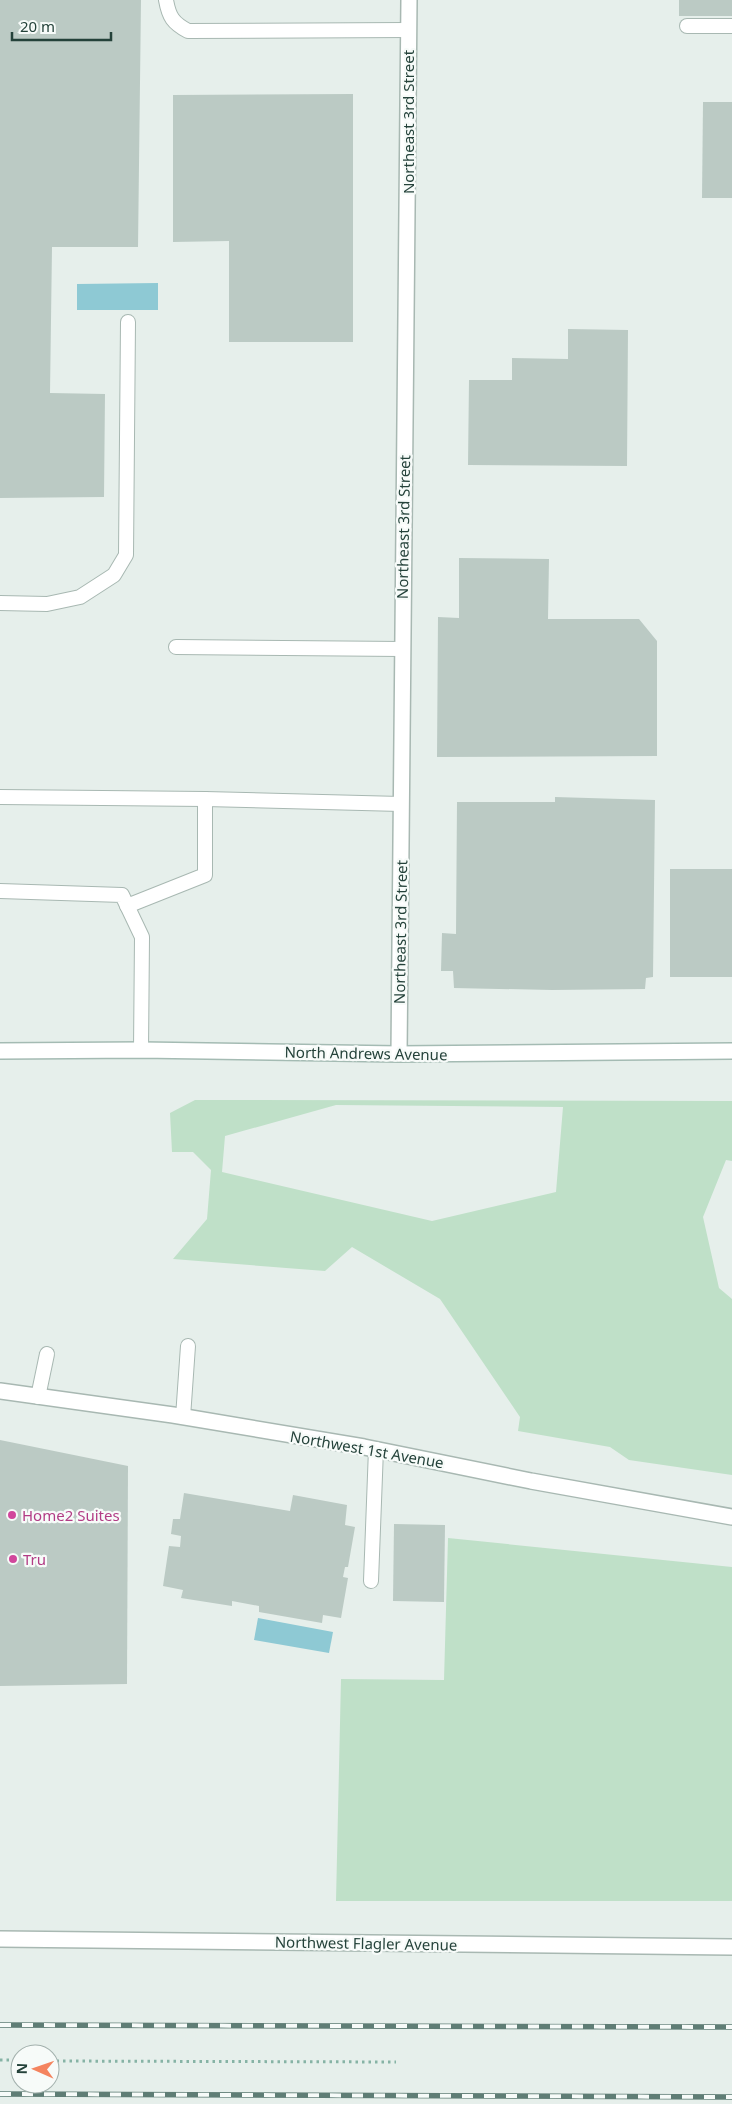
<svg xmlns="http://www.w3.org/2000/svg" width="732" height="2104" font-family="'Noto Sans',sans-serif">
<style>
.green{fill:#bfe0c8;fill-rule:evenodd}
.water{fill:#8ec9d4}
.building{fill:#bbcac4}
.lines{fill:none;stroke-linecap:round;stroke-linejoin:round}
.service-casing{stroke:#a8b8b2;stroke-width:16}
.minor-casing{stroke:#a8b8b2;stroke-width:18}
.secondary-casing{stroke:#a4bbb3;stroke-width:18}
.path{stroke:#86b3a5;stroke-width:3;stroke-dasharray:2.5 4;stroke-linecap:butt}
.service{stroke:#fff;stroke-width:14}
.minor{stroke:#fff;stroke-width:15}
.secondary{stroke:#fff;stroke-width:15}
.rail-casing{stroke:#5f7d75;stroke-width:5.5}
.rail{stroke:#f7fbf9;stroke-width:4;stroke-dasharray:11;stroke-linecap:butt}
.hotel-dot{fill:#d1479c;stroke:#f7fbf9;stroke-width:2}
.labels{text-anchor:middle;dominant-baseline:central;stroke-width:4.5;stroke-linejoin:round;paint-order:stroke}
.street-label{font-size:15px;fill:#24423a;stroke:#f7fbf9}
.hotel-label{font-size:15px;fill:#b23c85;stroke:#f7fbf9;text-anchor:start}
</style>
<rect width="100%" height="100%" fill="#e6efeb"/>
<g class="green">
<path d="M195,1100l537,1v60l-6,-1 -23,57 16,71 13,11v176l-103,-15 -19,-13 -92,-16 2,-14 -80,-118 -88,-52 -27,24 -152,-12 34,-40 4,-49 -18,-18h-21l-2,-39zM336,1105l227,2 -7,85 -124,29 -210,-49 3,-36z"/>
<polygon points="448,1538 732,1567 732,1901 336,1901 341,1679 444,1680"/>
</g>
<g class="water">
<polygon points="158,283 158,310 77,310 77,284"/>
<polygon points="258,1618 333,1632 329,1653 254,1640"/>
</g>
<g class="building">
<polygon points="0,0 141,0 138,247 52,247 50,393 105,394 104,497 0,498"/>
<rect x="679" y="0" width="53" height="16"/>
<polygon points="353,94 353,342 229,342 229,241 173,242 173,95"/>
<polygon points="703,102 732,102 732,198 702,198"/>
<polygon points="568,329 628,330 627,466 468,465 469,380 512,380 512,358 568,359"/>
<polygon points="459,558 549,559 548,619 639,619 657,641 657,756 437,757 438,617 459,618"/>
<polygon points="555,797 655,800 653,977 646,978 645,989 552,990 454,988 453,971 441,971 442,933 456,934 457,802 555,802"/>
<rect x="670" y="869" width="62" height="108"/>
<polygon points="0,1440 128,1466 127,1684 0,1686"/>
<polygon points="184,1493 290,1511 293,1495 347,1505 345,1525 355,1527 348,1567 345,1567 343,1577 348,1578 341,1618 323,1615 322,1623 259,1612 259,1606 232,1601 232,1606 181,1598 183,1590 163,1586 169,1546 180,1547 181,1536 171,1534 173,1519 180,1519"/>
<polygon points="394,1524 445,1525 444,1602 393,1601"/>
</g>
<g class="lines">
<defs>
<g id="service">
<path d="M166,0c3,17 7,23 22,31l220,-1"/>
<polyline points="687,26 732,26"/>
<polyline points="0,603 47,604 80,597 114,575 126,555 128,322"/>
<polyline points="176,647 402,649"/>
<polyline points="0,797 205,799 401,804"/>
<polyline points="0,891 122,895 142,937 141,1050"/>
<polyline points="127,906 205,875 205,799"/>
<polyline points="38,1397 47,1354"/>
<polyline points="183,1417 188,1346"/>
<polyline points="371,1581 376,1449"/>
</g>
<g id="minor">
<polyline points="399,1054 409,0"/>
<polyline points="0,1391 173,1415 364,1447 531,1481 732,1517"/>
<polyline points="0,1939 732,1947"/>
</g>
<polyline id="secondary" points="0,1051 141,1050 399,1054 732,1051"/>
</defs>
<use href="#service" class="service-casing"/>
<use href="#minor" class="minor-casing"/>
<use href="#secondary" class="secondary-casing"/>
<g class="path">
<polyline points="0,2060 20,2060"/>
<polyline points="50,2061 396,2062"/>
</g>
<use href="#service" class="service"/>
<use href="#minor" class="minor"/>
<use href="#secondary" class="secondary"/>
<defs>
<g id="rail">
<polyline points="0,2025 732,2027"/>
<polyline points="0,2094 732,2097"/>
</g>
</defs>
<use href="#rail" class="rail-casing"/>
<use href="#rail" class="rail"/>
</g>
<g class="hotel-dot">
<circle cx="12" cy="1515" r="5"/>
<circle cx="13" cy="1559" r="5"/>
</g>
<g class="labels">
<g class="street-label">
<text transform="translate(408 122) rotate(-90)">Northeast 3rd Street</text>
<text transform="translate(403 527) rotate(-89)">Northeast 3rd Street</text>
<text transform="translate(400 932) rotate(-89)">Northeast 3rd Street</text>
<text transform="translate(366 1053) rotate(1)">North Andrews Avenue</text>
<text transform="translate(367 1449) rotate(10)">Northwest 1st Avenue</text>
<text transform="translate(366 1943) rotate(1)">Northwest Flagler Avenue</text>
</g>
<g class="hotel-label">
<text x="22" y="1515">Home2 Suites</text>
<text x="23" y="1559">Tru</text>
</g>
</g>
<g transform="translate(35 2069) rotate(272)"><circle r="24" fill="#f7fbf9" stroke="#a3b1ad"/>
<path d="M0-4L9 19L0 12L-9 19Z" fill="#f4845f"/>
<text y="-8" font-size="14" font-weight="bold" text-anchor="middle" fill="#24423a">N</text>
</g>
<path d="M12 32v8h99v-8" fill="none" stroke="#24423a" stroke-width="2.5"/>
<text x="20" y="32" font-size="15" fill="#24423a" stroke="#f7fbf9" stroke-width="4" paint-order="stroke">20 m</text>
</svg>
